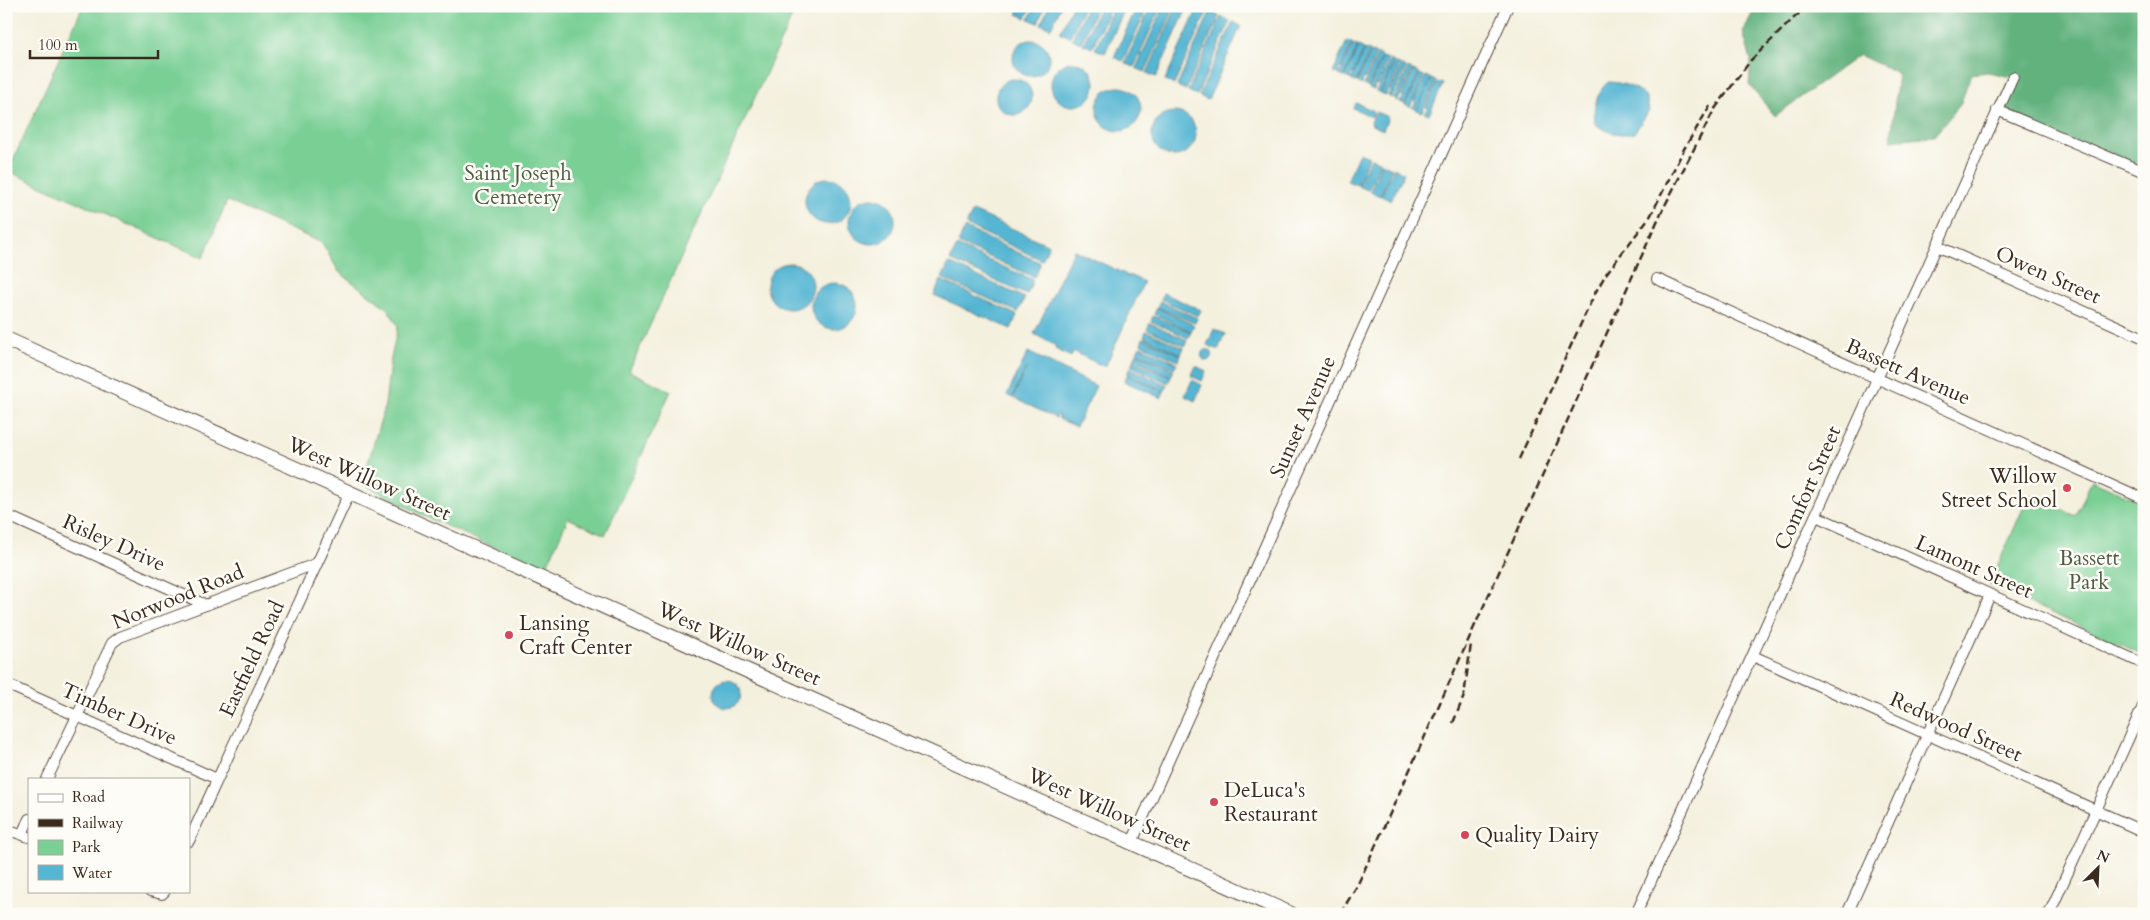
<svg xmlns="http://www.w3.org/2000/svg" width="2150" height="920" font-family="Cardo,serif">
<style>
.green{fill:#79cf94;stroke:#5a7c59}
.forest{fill:#62b27e;stroke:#4e6e4e}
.water{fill:#54b6d3;stroke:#487078}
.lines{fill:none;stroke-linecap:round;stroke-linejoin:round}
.street-casing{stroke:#57483b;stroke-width:12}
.secondary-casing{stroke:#57483b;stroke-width:16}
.street{stroke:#fff;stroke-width:10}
.secondary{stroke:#fff;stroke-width:14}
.rail{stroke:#3b2a1e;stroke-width:2.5;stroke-dasharray:8 4;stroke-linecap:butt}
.poi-dot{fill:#d1495b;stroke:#fdfcf7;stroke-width:2}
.labels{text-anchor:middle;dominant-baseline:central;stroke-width:5;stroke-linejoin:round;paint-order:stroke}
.park-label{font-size:21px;fill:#4e5c41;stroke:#fdfcf7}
.street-label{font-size:21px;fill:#3b2a1e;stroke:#fdfcf7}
.poi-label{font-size:21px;fill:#3b2a1e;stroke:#fdfcf7;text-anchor:start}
</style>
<rect width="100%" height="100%" fill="#fdfcf7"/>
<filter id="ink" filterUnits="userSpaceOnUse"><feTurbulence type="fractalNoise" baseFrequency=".02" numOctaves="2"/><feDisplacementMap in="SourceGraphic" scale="10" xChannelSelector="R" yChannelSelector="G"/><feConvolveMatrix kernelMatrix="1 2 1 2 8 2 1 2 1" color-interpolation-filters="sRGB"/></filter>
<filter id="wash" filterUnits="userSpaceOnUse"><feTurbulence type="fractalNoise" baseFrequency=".0096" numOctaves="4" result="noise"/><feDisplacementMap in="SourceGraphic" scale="20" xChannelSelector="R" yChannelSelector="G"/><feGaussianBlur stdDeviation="1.12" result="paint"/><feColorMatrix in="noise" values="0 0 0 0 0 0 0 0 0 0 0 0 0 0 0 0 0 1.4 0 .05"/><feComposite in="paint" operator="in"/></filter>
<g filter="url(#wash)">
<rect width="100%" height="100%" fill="#f4f0de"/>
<g class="green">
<polygon points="83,6 797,6 629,371 671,391 605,535 568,518 545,570 424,516 362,483 385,405 390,363 398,326 388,309 339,272 322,243 227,201 203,258 8,171"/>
<polygon points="2092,480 2144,503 2144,655 1989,585 2029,495 2076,516"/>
</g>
<polygon class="forest" points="1756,6 2144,6 2144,172 1997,110 2012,77 1988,72 1971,74 1960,105 1934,136 1891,140 1898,73 1859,55 1775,116 1749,85 1751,60 1743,32"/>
<g class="water">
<polygon points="1021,6 1032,6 1026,18 1017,14"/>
<polygon points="1035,6 1045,6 1038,23 1029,19"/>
<polygon points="1049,6 1061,6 1051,28 1041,24"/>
<polygon points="1072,6 1084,6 1070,37 1060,33"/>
<polygon points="1087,6 1097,6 1081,43 1072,39"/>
<polygon points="1100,6 1111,6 1092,48 1083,44"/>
<polygon points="1114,6 1126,6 1105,53 1095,49"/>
<polygon points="1137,6 1148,6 1123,61 1114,57"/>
<polygon points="1151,6 1161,6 1134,67 1125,63"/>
<polygon points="1164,6 1175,6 1145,72 1136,68"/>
<polygon points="1177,6 1188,6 1156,77 1147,73"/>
<polygon points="1199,6 1208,10 1174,85 1165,80"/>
<polygon points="1210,12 1219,16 1186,90 1177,86"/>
<polygon points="1221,17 1230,21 1197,95 1188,91"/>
<polygon points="1233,22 1241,26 1208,100 1199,96"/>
<circle cx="1031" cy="58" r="18"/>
<polygon points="1347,41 1352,43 1341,68 1339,68 1338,74 1333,72"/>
<polygon points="1353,44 1358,46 1344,77 1339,75"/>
<polygon points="1359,46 1364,49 1353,74 1351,73 1350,79 1345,77"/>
<polygon points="1365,49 1370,51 1356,82 1351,80"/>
<polygon points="1371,52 1376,54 1365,79 1363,78 1362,85 1357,82"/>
<polygon points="1378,54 1382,57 1368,87 1364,85"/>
<polygon points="1383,57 1388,59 1377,85 1375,84 1374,90 1369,88"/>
<polygon points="1390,60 1394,62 1380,93 1376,91"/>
<circle cx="1073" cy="84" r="22"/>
<polygon points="1395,63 1400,65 1389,90 1387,90 1386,96 1381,93"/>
<polygon points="1402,65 1406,68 1392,98 1388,96"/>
<polygon points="1408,68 1412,70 1398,101 1394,99"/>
<polygon points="1413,71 1419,73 1405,104 1400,102 1404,97 1402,96"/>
<polygon points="1420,74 1424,76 1410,107 1405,105"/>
<polygon points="1426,76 1431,79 1417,110 1412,107 1416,103 1414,101"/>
<polygon points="1431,79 1436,81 1422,112 1417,110"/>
<circle cx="1014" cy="97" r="18"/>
<polygon points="1437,82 1443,84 1429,115 1424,113 1428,108 1426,107"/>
<path d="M1608,82c12,0 31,5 38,16 2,3 2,9 3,13l-15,22c-15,3 -26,0 -39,-9 -2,-15 1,-32 13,-42z"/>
<circle cx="1119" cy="109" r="22"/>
<polygon points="1356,103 1374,111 1372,117 1353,108"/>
<polygon points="1376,112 1388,117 1383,130 1372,125 1371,122"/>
<circle cx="1174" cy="134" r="22"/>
<polygon points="1359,153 1369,157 1357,185 1347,181"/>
<polygon points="1371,158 1381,162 1368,190 1358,186"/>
<polygon points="1382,163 1392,168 1380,196 1370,191"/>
<polygon points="1394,168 1404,173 1391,201 1381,196"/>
<circle cx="828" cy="201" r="23"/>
<circle cx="872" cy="221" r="23"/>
<polygon points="973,211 1049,245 1042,260 966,225"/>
<polygon points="965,228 1041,263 1034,277 958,243"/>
<polygon points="957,246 1033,280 1027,295 950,260"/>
<polygon points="1074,250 1127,275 1127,278 1129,275 1144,282 1105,367 1074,352 1071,357 1055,349 1056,346 1034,334"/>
<circle cx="790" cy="286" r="23"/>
<polygon points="949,263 1025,298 1018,312 942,278"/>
<polygon points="941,280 1017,315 1011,329 934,295"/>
<circle cx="834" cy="306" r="23"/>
<polygon points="1163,293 1201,310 1198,316 1161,299"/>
<polygon points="1160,301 1197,318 1195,323 1157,307"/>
<polygon points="1157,308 1194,325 1191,331 1154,314"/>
<polygon points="1153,316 1191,332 1188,338 1151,321"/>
<polygon points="1150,323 1187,340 1185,346 1147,329"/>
<polygon points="1214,329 1225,334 1218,350 1207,345"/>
<polygon points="1146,331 1184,348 1181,354 1144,337"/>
<polygon points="1143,338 1181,355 1178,361 1141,344"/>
<polygon points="1140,346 1177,363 1174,368 1137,352"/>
<circle cx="1207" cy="355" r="5.5"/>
<polygon points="1028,352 1096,386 1076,427 1059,419 1059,416 1057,415 1056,418 1013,398 1026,368 1012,398 1007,395"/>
<polygon points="1137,353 1174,370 1171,376 1134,359"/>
<polygon points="1133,361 1171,377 1168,383 1131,366"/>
<polygon points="1196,366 1206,371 1202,381 1191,376"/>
<polygon points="1130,368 1167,385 1165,391 1127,374"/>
<polygon points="1127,375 1164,392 1161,398 1124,381"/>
<polygon points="1192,380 1202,385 1195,401 1185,396"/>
<circle cx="727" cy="694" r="14"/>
</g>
</g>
<g filter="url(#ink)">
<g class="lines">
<defs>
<g id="street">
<polyline points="1997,110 2144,172"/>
<polyline points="1937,246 2144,338"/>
<polyline points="1657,279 2144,499"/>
<polyline points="6,515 206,605"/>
<polyline points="1816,516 2144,664"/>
<polyline points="1753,656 2144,832"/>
<polyline points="6,684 217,779"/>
<polyline points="47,779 112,643 120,637 315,564"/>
<polyline points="6,829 29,837"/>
<polyline points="22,834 29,819"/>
<polyline points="189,841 350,492"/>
<polyline points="1132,842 1508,6"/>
<polyline points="150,891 162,894 165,891"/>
<polyline points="1636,914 2013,77"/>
<polyline points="1847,914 1990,595"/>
<polyline points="2049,914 2144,704"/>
</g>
<polyline id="secondary" points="6,339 1291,914"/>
</defs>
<use href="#street" class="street-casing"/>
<use href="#secondary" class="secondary-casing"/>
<use href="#street" class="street"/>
<use href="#secondary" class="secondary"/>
<g class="rail">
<polyline points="1519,459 1595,293 1606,274 1651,215 1684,149 1710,106"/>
<polyline points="1453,723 1464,696 1471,644"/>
<polyline points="1340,914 1357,886 1379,838 1661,213 1714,110 1751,60 1795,17 1809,6"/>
</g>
</g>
</g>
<g class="poi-dot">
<circle cx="2067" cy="488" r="5"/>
<circle cx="509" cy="635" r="5"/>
<circle cx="1214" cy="802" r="5"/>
<circle cx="1465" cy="835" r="5"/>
</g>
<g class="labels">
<g class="park-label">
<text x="518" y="173">Saint Joseph<tspan x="518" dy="24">Cemetery</tspan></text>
<text x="2089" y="558">Bassett<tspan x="2089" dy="24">Park</tspan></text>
</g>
<g class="street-label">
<text transform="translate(2048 275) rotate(24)">Owen Street</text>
<text transform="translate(1908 372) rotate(24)">Bassett Avenue</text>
<text transform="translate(1303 417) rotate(-66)">Sunset Avenue</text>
<text transform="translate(369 479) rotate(24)">West Willow Street</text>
<text transform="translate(1808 488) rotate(-66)">Comfort Street</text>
<text transform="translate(114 543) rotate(24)">Risley Drive</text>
<text transform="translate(1974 567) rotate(24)">Lamont Street</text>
<text transform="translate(178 597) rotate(-22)">Norwood Road</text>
<text transform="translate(739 644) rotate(24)">West Willow Street</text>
<text transform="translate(252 659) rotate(-65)">Eastfield Road</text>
<text transform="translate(119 714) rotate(24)">Timber Drive</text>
<text transform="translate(1956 727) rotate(24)">Redwood Street</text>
<text transform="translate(1109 810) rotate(24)">West Willow Street</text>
</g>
<g class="poi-label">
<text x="2057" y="476" text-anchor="end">Willow<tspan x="2057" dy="24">Street School</tspan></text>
<text x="519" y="623">Lansing<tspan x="519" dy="24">Craft Center</tspan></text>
<text x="1224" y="790">DeLuca's<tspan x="1224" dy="24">Restaurant</tspan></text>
<text x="1475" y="835">Quality Dairy</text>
</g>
</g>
<rect width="2150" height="920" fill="none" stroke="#fdfcf7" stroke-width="25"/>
<rect x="28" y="778" width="162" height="115" fill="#fdfcf7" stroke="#afa8a0"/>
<rect x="38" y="794" width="25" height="8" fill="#ffffff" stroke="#afa8a0"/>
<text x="72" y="802" font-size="15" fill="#3b2a1e">Road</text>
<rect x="38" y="819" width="25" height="8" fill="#3b2a1e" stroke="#afa8a0"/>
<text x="72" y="828" font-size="15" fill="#3b2a1e">Railway</text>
<rect x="38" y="840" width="25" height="15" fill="#79cf94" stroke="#afa8a0"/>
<text x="72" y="852" font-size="15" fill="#3b2a1e">Park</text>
<rect x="38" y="865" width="25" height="15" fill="#54b6d3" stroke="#afa8a0"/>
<text x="72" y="878" font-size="15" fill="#3b2a1e">Water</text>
<g transform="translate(2098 868) rotate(24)" stroke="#fdfcf7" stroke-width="4" paint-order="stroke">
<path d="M0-4L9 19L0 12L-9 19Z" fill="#3b2a1e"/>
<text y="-8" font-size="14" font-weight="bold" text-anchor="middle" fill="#3b2a1e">N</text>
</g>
<path d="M30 50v8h128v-8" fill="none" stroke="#3b2a1e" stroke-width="2.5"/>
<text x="38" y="50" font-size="15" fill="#3b2a1e" stroke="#fdfcf7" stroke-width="4" paint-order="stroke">100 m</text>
</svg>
